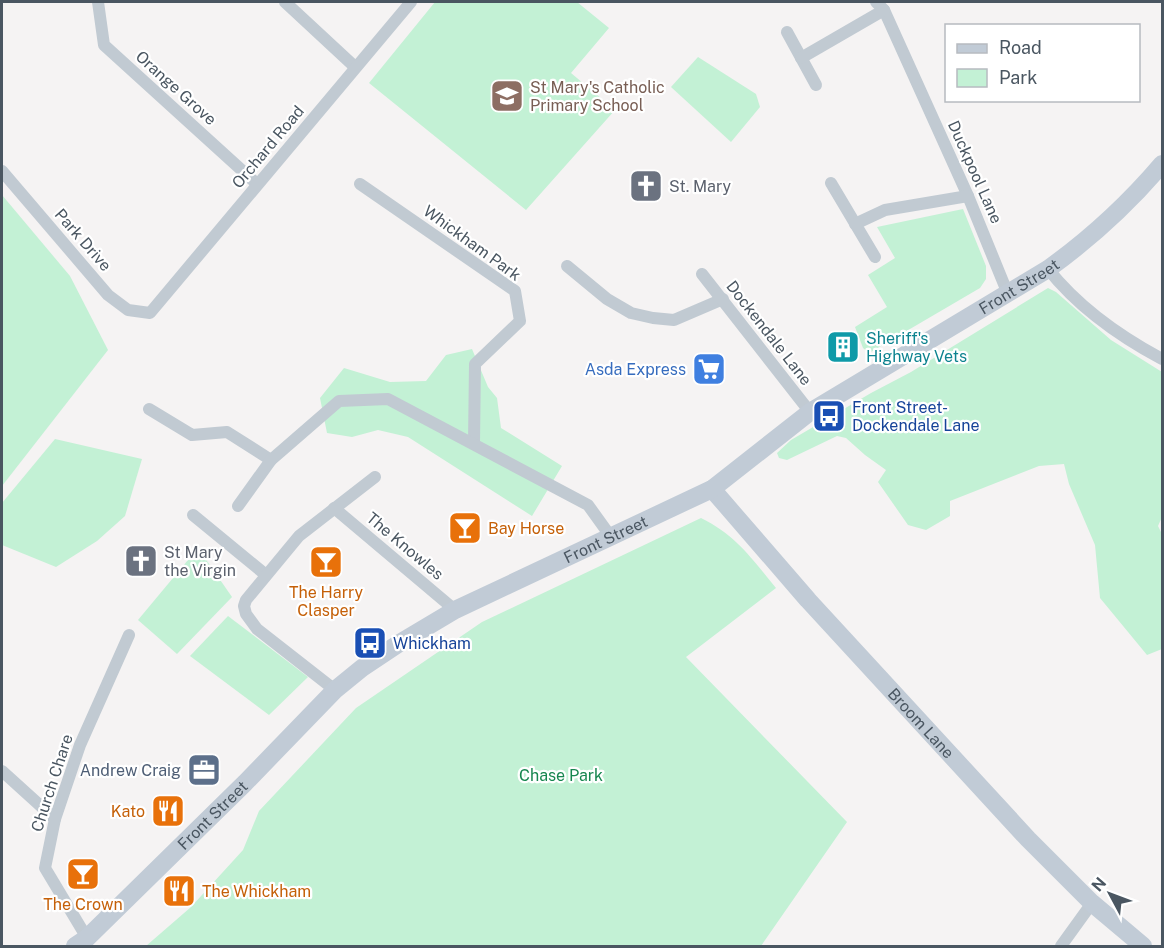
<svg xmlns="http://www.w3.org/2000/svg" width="1164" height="948" font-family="'Public Sans',sans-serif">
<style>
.green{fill:#c3f1d5}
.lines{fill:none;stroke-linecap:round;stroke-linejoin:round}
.street{stroke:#c1cad2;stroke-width:12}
.secondary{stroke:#c1cbd6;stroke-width:18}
.labels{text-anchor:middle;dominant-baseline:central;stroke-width:4.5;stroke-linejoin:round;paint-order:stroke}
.education-label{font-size:16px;fill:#785e54;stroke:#fff;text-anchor:start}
.street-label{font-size:16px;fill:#4a5661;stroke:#fff}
.worship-label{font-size:16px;fill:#5b616d;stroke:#fff;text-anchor:start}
.culture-label{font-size:16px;fill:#0d838f;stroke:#fff;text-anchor:start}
.shop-label{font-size:16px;fill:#366cbe;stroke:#fff;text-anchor:end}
.transit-label{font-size:16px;fill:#164399;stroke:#fff;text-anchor:start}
.food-label{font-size:16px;fill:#c56008;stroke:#fff;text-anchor:start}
.service-label{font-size:16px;fill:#4e5e75;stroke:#fff;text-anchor:end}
.park-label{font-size:16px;fill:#17864f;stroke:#fff}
</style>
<rect width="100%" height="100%" fill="#f5f3f3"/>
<g class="green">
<polygon points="435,2 577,2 609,28 571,73 615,110 526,210 369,83"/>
<polygon points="698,57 756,94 760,107 731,142 671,87"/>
<polygon points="2,195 70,276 108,350 2,486"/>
<polygon points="963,209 986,266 986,279 980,288 869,353 863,348 855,327 887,307 868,275 895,258 877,227"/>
<polygon points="1048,288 1056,292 1111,340 1162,372 1162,517 1158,526 1162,534 1162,649 1147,655 1100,598 1095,545 1069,484 1064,464 1039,466 950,501 950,516 926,530 908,525 878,482 886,470 865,455 846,438 837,436 787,460 779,458 777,453 791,440 871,393 911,372"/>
<polygon points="472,349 488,387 497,398 501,428 562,466 532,516 408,437 378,430 352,437 327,433 320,398 344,368 390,382 426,381 446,355"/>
<polygon points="55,439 142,459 125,516 97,541 56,567 2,545 2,503"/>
<path d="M701,518c35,17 51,41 75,70l-90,69 161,165 -86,124h-615l45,-39 52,-57 16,-39 97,-103 126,-86z"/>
<polygon points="198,548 232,597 177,654 138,620"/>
<polygon points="228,616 308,677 269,715 190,656"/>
</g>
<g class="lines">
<g class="street">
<polyline points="98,2 104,45 257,184"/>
<polyline points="285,2 355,67"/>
<polyline points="876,2 884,10 968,196 1008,294"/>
<polyline points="787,32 816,85"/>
<polyline points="801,58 884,10"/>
<polyline points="2,171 108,295 128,310 150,313 411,2"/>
<polyline points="831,183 875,257"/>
<polyline points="360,184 515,291 520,321 475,364 474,443"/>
<polyline points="855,224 885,210 968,196"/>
<polyline points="567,266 607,299 631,313 653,318 674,320 723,299"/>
<path d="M1048,269c31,39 71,67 114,90"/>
<polyline points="702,274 810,412"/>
<polyline points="149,409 192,435 227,432 271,460"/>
<polyline points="238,506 271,460 339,401 388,399 588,505 611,537"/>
<polyline points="334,508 455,610"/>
<polyline points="193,515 266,575"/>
<polyline points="335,690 257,629 246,614 244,606 246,600 299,536 375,477"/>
<polyline points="2,771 55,819"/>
<polyline points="87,938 45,868 55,819 80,745 129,635"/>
<polyline points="1061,946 1092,903"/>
</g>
<g class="secondary">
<path id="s1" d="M712,489l96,111 220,239 64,64 51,43"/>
<path id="s2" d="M75,946l12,-8 158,-155 90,-93 27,-22 36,-24 57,-34 257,-121 98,-77 238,-143c43,-31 80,-65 114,-105"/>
</g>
</g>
<defs>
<symbol id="school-square" viewBox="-11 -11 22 22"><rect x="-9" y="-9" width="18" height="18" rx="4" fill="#8d6e63" stroke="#fff"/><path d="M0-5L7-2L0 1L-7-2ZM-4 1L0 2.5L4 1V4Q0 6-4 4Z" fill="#fff"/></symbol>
<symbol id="church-square" viewBox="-11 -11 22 22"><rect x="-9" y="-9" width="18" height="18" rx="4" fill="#6b7280" stroke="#fff"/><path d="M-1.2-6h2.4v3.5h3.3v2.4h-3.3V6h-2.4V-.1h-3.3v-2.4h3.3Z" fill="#fff"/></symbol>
<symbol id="building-square" viewBox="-11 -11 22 22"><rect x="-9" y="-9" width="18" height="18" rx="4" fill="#0f9aa8" stroke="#fff"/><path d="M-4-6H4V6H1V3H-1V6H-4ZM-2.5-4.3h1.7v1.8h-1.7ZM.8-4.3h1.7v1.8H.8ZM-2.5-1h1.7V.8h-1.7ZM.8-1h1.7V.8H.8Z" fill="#fff"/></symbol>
<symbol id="supermarket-square" viewBox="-11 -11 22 22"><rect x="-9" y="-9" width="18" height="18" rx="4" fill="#3f7fe0" stroke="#fff"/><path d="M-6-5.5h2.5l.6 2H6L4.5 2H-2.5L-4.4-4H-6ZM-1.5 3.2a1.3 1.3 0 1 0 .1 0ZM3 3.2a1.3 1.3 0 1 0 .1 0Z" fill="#fff"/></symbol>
<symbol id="bus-square" viewBox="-11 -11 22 22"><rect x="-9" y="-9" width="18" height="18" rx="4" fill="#1a4fb4" stroke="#fff"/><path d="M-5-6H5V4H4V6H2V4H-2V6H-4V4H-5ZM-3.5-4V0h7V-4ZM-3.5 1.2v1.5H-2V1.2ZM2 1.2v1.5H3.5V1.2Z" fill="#fff"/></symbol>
<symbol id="bar-square" viewBox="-11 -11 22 22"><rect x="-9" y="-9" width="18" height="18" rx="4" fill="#e8710a" stroke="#fff"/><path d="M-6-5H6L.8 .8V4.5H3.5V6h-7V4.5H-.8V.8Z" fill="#fff"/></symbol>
<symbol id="office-square" viewBox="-11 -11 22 22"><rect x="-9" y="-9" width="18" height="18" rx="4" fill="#5c6f8a" stroke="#fff"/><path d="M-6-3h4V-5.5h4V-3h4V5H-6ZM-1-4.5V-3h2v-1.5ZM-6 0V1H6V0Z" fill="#fff"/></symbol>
<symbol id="restaurant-square" viewBox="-11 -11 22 22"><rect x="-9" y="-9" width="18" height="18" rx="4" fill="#e8710a" stroke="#fff"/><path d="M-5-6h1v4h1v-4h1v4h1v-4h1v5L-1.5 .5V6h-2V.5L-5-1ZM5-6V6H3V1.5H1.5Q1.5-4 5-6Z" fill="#fff"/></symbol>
</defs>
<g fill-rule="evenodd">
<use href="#school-square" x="488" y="77" width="38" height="38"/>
<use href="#church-square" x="627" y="167" width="38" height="38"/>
<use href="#building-square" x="824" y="328" width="38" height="38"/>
<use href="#supermarket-square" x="690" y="350" width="38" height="38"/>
<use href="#bus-square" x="810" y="397" width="38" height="38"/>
<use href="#bar-square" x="446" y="509" width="38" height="38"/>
<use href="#church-square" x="122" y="542" width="38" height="38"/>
<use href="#bar-square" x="307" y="543" width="38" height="38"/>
<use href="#bus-square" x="351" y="624" width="38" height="38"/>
<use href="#office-square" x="185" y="751" width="38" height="38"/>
<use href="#restaurant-square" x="149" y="792" width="38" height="38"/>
<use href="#bar-square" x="64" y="855" width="38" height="38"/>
<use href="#restaurant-square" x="160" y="872" width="38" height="38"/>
</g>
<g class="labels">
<g class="education-label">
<text x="530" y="87">St Mary's Catholic<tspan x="530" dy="18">Primary School</tspan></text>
</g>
<g class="street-label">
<text transform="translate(176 88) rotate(42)">Orange Grove</text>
<text transform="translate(268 147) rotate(-50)">Orchard Road</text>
<text transform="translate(975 172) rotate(66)">Duckpool Lane</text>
<text transform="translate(83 240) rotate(49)">Park Drive</text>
<text transform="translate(472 243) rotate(36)">Whickham Park</text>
<text stroke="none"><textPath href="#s2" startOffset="1162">Front Street</textPath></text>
<text transform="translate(769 333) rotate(52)">Dockendale Lane</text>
<text stroke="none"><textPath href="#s2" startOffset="676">Front Street</textPath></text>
<text transform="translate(405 546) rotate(40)">The Knowles</text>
<text stroke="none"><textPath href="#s1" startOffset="314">Broom Lane</textPath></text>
<text transform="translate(52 783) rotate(-72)">Church Chare</text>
<text stroke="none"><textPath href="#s2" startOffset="190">Front Street</textPath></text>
</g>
<g class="worship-label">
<text x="669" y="186">St. Mary</text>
<text x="164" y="552">St Mary<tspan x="164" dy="18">the Virgin</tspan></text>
</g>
<g class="culture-label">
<text x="866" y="338">Sheriff's<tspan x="866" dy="18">Highway Vets</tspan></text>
</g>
<g class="shop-label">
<text x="686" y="369">Asda Express</text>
</g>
<g class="transit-label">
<text x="852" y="407">Front Street-<tspan x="852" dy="18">Dockendale Lane</tspan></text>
<text x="393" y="643">Whickham</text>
</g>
<g class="food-label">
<text x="488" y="528">Bay Horse</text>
<text x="326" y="592" text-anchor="middle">The Harry<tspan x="326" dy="18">Clasper</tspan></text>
<text x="145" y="811" text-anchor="end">Kato</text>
<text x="202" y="891">The Whickham</text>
<text x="83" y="904" text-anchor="middle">The Crown</text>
</g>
<g class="service-label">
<text x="181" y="770">Andrew Craig</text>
</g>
<g class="park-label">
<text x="561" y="775">Chase Park</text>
</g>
</g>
<rect width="1164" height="948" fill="none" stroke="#4a5661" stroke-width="6"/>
<rect x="945" y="24" width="195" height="78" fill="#ffffff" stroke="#b7bbc0" stroke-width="1.5"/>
<rect x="957" y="44" width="30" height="9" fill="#c1cbd6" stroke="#b7bbc0" stroke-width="1.5"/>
<text x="999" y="54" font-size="18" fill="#4a5661">Road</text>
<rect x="957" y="69" width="30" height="18" fill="#c3f1d5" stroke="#b7bbc0" stroke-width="1.5"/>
<text x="999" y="84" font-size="18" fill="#4a5661">Park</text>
<g transform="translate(1110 894) rotate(311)" stroke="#ffffff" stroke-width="4.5" paint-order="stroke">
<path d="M0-4.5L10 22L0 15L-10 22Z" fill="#4a5661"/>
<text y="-9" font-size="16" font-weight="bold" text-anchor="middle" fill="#4a5661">N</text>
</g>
</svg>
